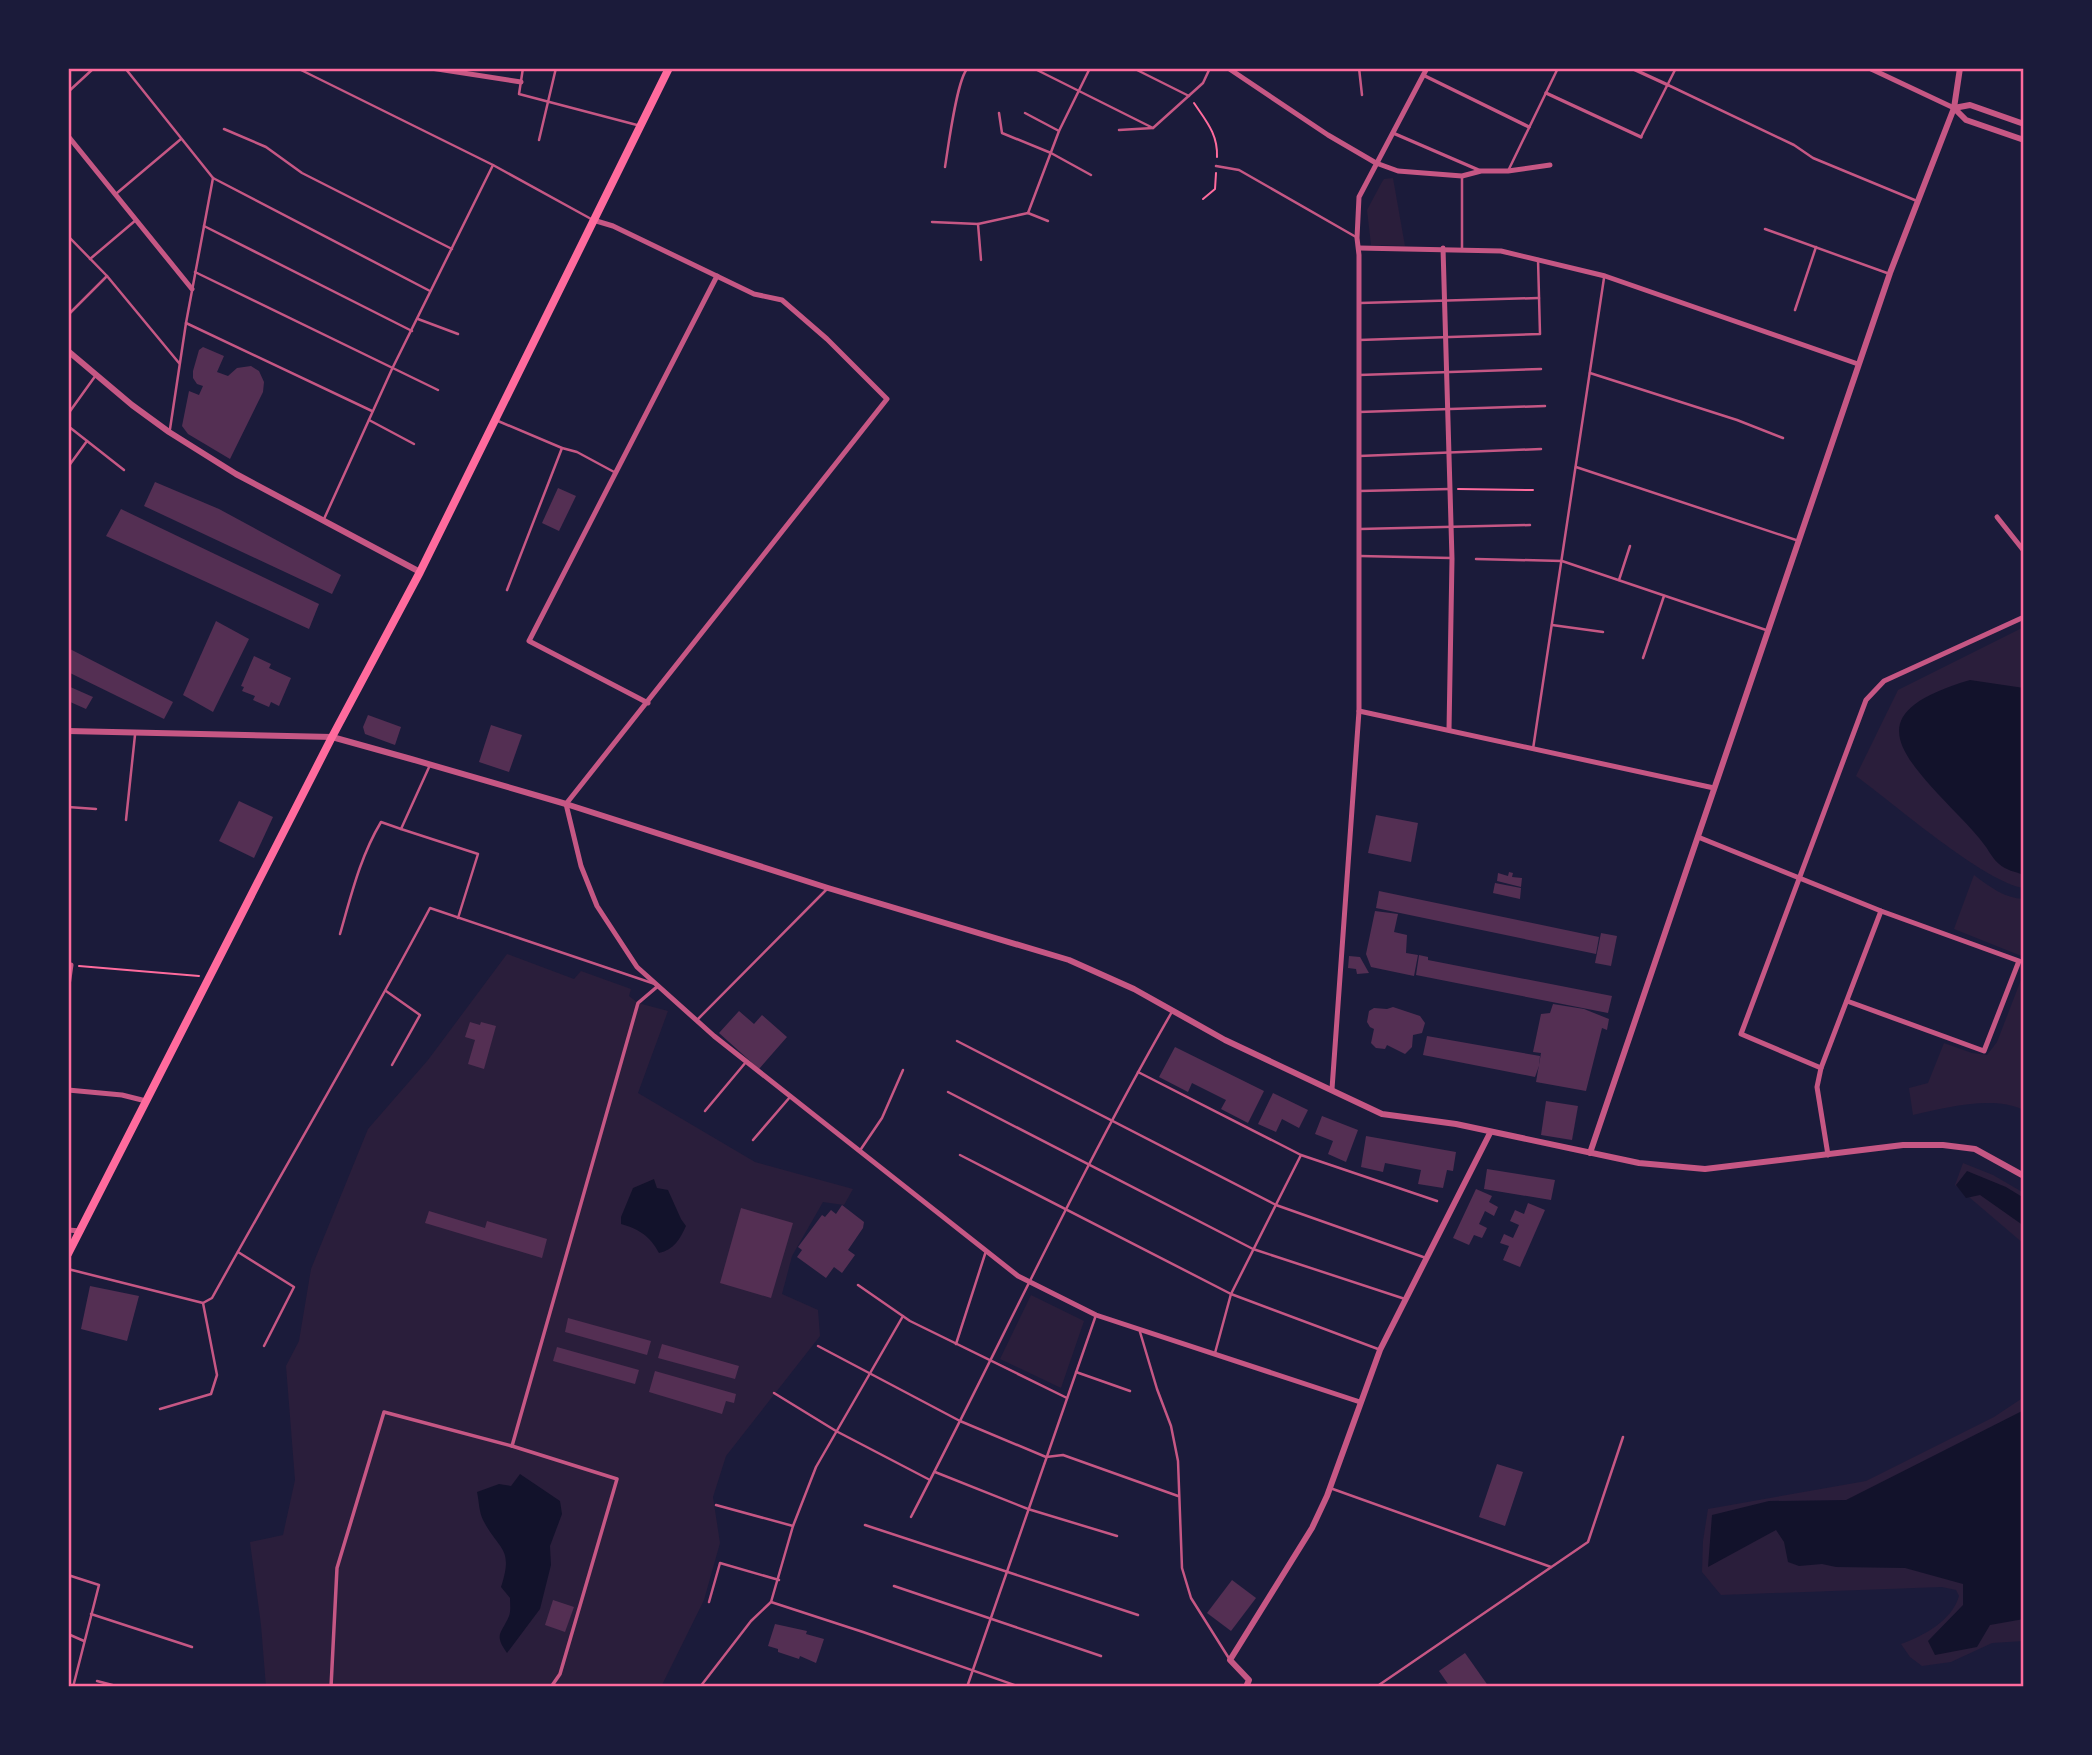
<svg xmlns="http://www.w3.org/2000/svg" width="2092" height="1755" font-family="'Crimson Pro',serif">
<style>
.green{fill:#2a1e3b}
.water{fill:#12122b}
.building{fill:#542f53}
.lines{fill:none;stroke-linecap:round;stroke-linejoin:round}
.path{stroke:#ff6b9d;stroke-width:2}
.service{stroke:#c65784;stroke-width:2.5}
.pedestrian{stroke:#c65784;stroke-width:3.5}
.minor{stroke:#c65784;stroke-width:5}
.tertiary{stroke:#c65784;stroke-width:6}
.primary{stroke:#ff6b9d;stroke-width:8}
.neatline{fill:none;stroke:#ff6b9d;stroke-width:2.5}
</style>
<rect width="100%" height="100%" fill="#1b1b3a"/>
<g class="green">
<polygon points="1393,178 1405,246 1371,245 1367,210 1382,182 1384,179"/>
<path d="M2024,627v261c-39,-5 -132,-86 -168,-112l42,-86z"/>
<path d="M1974,875c16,12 30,23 50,24v58l-70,-28z"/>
<polygon points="507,954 574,979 581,971 631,989 629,996 638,1003 668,1011 638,1093 755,1162 853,1189 844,1205 823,1202 792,1256 782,1294 818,1310 820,1336 726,1456 713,1497 720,1543 704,1600 661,1687 266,1687 261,1625 250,1542 283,1535 295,1480 286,1366 299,1341 311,1269 368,1129 428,1060"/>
<path d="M2024,972v138c-33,-15 -78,-2 -111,5l-4,-27 19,-5 16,-40 28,10 15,2 10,-13z"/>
<polygon points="1963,1163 1993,1175 2024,1193 2024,1244 1955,1185"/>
<polygon points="1031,1295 1084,1321 1061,1388 1000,1359"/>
<path d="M2024,1397v244l-32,2 -41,19 -29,4 -12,-9 -9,-13c22,-8 51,-23 58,-48l-3,-6 -14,-3 -221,8 -19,-23 1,-31 5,-32 158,-28 128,-64z"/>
</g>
<g class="water">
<path d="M1970,680l54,8v187c-8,-3 -19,-5 -25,-11 -5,-4 -9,-11 -13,-17 -8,-11 -18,-22 -28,-32 -60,-63 -100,-102 12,-135z"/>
<polygon points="1967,1171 2006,1187 2024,1198 2024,1226 1980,1195 1966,1198 1956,1185"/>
<path d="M654,1179l3,9 11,2 13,29 5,7c-6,13 -12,24 -27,27 -9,-17 -20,-24 -38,-29v-7l12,-29z"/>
<polygon points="2024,1410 2024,1619 1990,1625 1977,1647 1935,1655 1928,1641 1963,1605 1963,1584 1905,1568 1836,1567 1822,1564 1799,1566 1788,1562 1784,1542 1776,1530 1708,1567 1712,1515 1769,1501 1846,1500"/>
<path d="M520,1474l40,27 2,13 -12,32 1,19 -11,44 -33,44c-14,-19 -5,-20 2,-37 2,-5 1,-12 1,-18l-9,-11c13,-40 -2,-36 -18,-67 -4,-8 -4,-19 -6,-28l22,-8 12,2z"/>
</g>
<g class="building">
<polygon points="203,347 224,356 217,372 228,376 237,368 251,366 259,371 264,382 263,392 230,459 188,434 182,426 189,391 199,395 203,386 197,384 193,378 193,371 199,350"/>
<polygon points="155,482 219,509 341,575 332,594 144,506"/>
<polygon points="558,488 576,496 559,531 542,523"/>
<polygon points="121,509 319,604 309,629 106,536"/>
<polygon points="216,621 249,639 213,712 183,695"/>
<polygon points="68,648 173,702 164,719 68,672"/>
<polygon points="254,656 271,664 269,668 291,678 279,706 271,702 269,707 253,700 255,696 242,691 244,687 241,686"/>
<polygon points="68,686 93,697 86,709 68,701"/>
<polygon points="368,715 401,727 395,745 365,734 363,727"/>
<polygon points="491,725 522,735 509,772 479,762"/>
<polygon points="239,801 273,817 254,858 219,841"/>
<polygon points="1376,815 1418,823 1411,862 1368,853"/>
<polygon points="1509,872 1513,873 1512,877 1522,878 1521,887 1497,881 1498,873 1508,876"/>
<polygon points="1495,883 1521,888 1520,899 1493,893"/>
<polygon points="1379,891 1599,937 1596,954 1376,908"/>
<polygon points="1375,911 1398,914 1394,932 1407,935 1406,953 1418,955 1414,976 1371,967 1366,954"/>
<polygon points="1601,933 1617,936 1611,966 1595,963"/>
<polygon points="1419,955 1428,957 1428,960 1612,996 1608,1013 1416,975"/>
<polygon points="1349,956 1360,957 1369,973 1357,974 1356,969 1348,968"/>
<polygon points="1553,1004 1584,1009 1609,1019 1607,1030 1602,1028 1586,1091 1536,1082 1541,1053 1533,1052 1541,1014 1550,1013"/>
<polygon points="1393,1007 1420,1016 1425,1023 1422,1033 1413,1035 1412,1047 1405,1054 1387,1045 1385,1049 1376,1048 1371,1043 1374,1029 1370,1027 1367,1022 1369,1011 1374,1008 1387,1009"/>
<polygon points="739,1011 754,1024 762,1015 787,1037 759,1069 719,1033"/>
<polygon points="470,1022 480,1025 481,1022 496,1026 484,1069 468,1064 475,1040 465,1037"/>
<polygon points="1427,1036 1540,1056 1539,1066 1535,1077 1423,1055"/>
<polygon points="1175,1047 1264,1091 1248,1123 1221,1109 1226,1100 1192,1083 1188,1092 1159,1077"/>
<polygon points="1273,1093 1308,1110 1299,1128 1282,1119 1276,1132 1258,1124"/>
<polygon points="1546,1101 1578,1106 1572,1140 1541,1135"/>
<polygon points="1322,1116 1358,1130 1346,1162 1328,1154 1333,1141 1315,1134"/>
<polygon points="1366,1136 1456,1152 1453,1171 1447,1170 1443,1188 1418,1184 1421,1170 1385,1163 1383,1172 1361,1167"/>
<polygon points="1487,1169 1555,1180 1551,1200 1484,1189"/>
<polygon points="1476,1189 1492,1196 1489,1202 1498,1207 1494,1216 1485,1211 1479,1224 1487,1228 1482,1238 1474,1235 1469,1245 1453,1238"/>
<polygon points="1528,1203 1545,1210 1520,1267 1503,1260 1509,1246 1500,1243 1504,1234 1513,1238 1519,1225 1510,1221 1515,1210 1524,1214"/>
<polygon points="842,1205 864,1222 863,1228 848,1250 855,1255 842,1273 834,1267 826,1278 797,1257 802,1250 798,1247 822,1215 825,1217 831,1210 836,1214"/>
<polygon points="741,1208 793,1223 771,1298 720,1283"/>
<polygon points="429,1211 485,1228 487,1221 547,1239 542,1258 425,1223"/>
<polygon points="90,1286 139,1296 127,1341 81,1329"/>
<polygon points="568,1318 651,1341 647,1355 565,1332"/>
<polygon points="662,1344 739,1366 735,1379 658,1358"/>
<polygon points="557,1347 639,1370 635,1384 553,1361"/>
<polygon points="655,1371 736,1394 734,1403 726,1401 722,1414 649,1392"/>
<polygon points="1497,1464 1523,1472 1505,1526 1479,1517"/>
<polygon points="1232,1580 1256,1598 1231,1631 1207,1613"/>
<polygon points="553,1600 574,1607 565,1632 545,1625"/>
<polygon points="775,1624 807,1631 806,1634 824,1639 816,1663 800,1656 799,1659 778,1652 778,1649 768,1646"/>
<polygon points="1465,1653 1489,1687 1450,1687 1439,1671"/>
</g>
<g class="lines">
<g class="path">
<path d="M1194,103c12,18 24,31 23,54"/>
<polyline points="1203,199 1215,189 1216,173"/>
<polyline points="1458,489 1533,490"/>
<polyline points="79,966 199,976"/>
</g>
<g class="service">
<polyline points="125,68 213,178 430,291"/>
<polyline points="297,68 493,165 593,220"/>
<polyline points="523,68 519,94 637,125"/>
<polyline points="1033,68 1153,128"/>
<polyline points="1133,68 1189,96"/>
<polyline points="1359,68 1362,95"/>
<polyline points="1668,85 1794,145 1813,158 1917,201"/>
<polyline points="68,92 94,68"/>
<polyline points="999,113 1002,133 1051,153 1091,175"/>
<polyline points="1025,113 1059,131"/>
<polyline points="224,129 266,147 302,173 452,249"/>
<polyline points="1119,130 1153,128 1203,83 1210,68"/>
<polyline points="1641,137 1676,68"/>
<polyline points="539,140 556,68"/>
<polyline points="1216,166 1239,170 1356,237"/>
<path d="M945,167c3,-18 12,-90 23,-99"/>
<polyline points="1509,169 1558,68"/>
<polyline points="117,193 181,139"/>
<polyline points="1028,213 1059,131 1090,68"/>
<polyline points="1028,213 1048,221"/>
<polyline points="932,222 978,224 1028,213"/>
<polyline points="978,224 981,260"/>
<polyline points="204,226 412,331"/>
<polyline points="1765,229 1887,273"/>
<polyline points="68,236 107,276 179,363"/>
<polyline points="1462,248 1462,178"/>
<polyline points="90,259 136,220"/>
<polyline points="195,272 438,390"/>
<polyline points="1360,303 1539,298"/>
<polyline points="1795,310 1816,247"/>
<polyline points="68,315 107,276"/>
<polyline points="418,319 458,334"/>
<polyline points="186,323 372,411"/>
<polyline points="1359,340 1540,334 1538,259"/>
<polyline points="1590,373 1737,420 1783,438"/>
<polyline points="1359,375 1541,369"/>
<polyline points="1359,412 1545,406"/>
<polyline points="68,414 96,375"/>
<polyline points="369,420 414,444"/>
<polyline points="498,421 562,448 577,452 616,473"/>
<polyline points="68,426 124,470"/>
<polyline points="170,429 186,323 213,178"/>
<polyline points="1359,456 1541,449"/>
<polyline points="68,467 87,441"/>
<polyline points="1576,467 1799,541"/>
<polyline points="1359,491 1450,489"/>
<polyline points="324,519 392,369 493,165"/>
<polyline points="1360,529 1530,525"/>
<polyline points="1360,556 1451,558"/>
<polyline points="1476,559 1562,561 1766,630"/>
<polyline points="1619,580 1630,546"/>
<polyline points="507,590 562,448"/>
<polyline points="1552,625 1603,632"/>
<polyline points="1643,658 1664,596"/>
<polyline points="1533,749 1604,278"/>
<polyline points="68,807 96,809"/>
<polyline points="126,820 135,735"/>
<polyline points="401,829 478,854 458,918"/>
<path d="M340,934c11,-38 20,-77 41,-112l20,7 29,-64"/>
<polyline points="386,991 420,1015 392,1065"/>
<polyline points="697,1020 828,888"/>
<polyline points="957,1041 1276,1205 1426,1258"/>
<polyline points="1138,1072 1301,1155 1437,1201"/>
<polyline points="948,1092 1253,1249 1405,1299"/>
<polyline points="705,1111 746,1062"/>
<polyline points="753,1140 790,1097"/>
<polyline points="861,1149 882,1118 903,1070"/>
<polyline points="960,1155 1231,1294 1378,1349"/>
<polyline points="238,1252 294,1287 264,1346"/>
<path d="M68,1269l135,34 9,-5c72,-130 148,-258 218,-390l225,76"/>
<polyline points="858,1285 910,1321 1067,1398"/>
<polyline points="1140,1332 1157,1389 1171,1426 1178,1461 1182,1568 1191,1598 1230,1660"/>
<polyline points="956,1344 986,1251"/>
<polyline points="818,1346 960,1421 1046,1457 1063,1455 1178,1496"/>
<polyline points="1215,1353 1231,1294 1301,1155"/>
<polyline points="1076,1372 1130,1391"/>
<polyline points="774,1393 836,1431 930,1480"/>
<polyline points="160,1409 211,1394 217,1375 203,1303"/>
<polyline points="935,1472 1028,1509 1117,1536"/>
<polyline points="1330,1488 1551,1567"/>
<polyline points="716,1505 793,1526"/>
<path d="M911,1517c88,-169 167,-342 262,-507"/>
<polyline points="865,1525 1138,1615"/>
<polyline points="68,1575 99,1585 73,1687"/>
<polyline points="894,1586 1101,1656"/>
<polyline points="709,1602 720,1563 779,1580"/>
<polyline points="771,1602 863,1632 1020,1687"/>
<polyline points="91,1614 192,1647"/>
<polyline points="68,1634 84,1641"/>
<polyline points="97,1681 120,1687"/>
<polyline points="700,1687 751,1621 771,1602 793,1526 816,1467 903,1316"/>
<polyline points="967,1687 1096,1315"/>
<polyline points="1376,1687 1588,1542 1623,1437"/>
</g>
<g class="pedestrian">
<polyline points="1631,68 1668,85"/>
<polyline points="1423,75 1529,127"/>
<polyline points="1546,93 1641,137"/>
<polyline points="1393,133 1481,171"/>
<polyline points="512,1446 638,1003 658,986"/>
<polyline points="331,1687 337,1568 384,1412 512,1446 617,1479 560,1674 551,1687"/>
</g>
<g class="minor">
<polyline points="431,68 521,82"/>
<polyline points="1228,68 1328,135 1376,163 1398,171 1462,176 1481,171 1508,171 1550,165"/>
<polyline points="1869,68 1954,108"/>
<polyline points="68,136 192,289"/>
<polyline points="593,220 613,226 754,294 782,300 827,339 887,399 566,804 581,866 597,906 637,967 714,1036 1018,1276 1096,1315 1360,1402"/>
<polyline points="1359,248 1501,251 1605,276 1858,364"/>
<polyline points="1443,248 1452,559 1449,730"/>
<polyline points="1997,517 2024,551"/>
<polyline points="648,703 529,641 717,276"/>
<polyline points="1359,711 1714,788"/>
<polyline points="1698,837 1881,911 2019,961 1984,1051 1847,1001"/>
<polyline points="68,965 71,965 68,986"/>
<polyline points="1821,1068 1741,1034 1866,700 1884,681 2024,617"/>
<polyline points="1332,1089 1359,711 1359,255 1357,238 1359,197 1427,68"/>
<polyline points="68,1090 122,1095 146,1101"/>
<polyline points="1828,1155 1817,1087 1821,1068 1881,911"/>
<polyline points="68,1230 81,1231"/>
</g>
<g class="tertiary">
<polyline points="1954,108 1966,120 2024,140"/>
<polyline points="1954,108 1970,105 2024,124"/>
<polyline points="68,351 132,405 169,432 236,474 420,572"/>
<polyline points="68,731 332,737 411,759 566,804 828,888 1069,960 1134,989 1225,1040 1382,1114 1456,1124 1639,1163 1705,1169 1903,1145 1943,1145 1975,1149 2024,1176"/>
<polyline points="1590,1153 1890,273 1954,108 1960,68"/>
<polyline points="1246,1687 1249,1680 1230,1660 1312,1528 1327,1496 1380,1350 1490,1133"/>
</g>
<polyline class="primary" points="68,1254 332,737 420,572 669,68"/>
</g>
<rect width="2092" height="1755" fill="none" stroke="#1b1b3a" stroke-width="140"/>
<rect x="70" y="70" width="1952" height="1615" class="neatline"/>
</svg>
